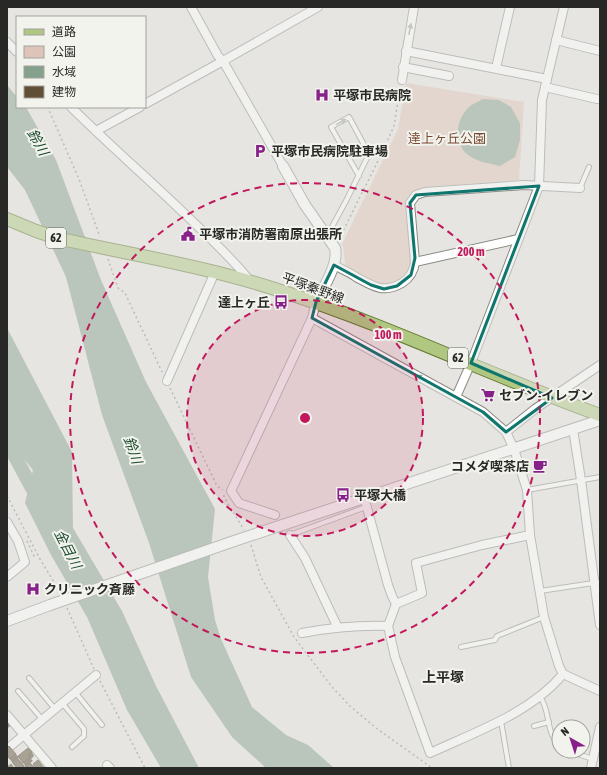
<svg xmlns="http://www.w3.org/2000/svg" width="607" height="775" font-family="'Asap Condensed','Noto Sans JP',sans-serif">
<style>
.green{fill:#dec4b8}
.water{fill:#85a08c}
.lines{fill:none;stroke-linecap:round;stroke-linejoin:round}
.river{stroke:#85a08c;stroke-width:14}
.service-casing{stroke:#8b8b86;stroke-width:6}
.minor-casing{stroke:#8b8b86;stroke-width:10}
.tertiary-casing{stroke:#8b8b86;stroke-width:12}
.primary-casing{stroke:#5e772c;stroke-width:14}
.path{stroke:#898885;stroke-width:1.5;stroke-dasharray:2 3;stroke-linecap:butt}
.service{stroke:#fff;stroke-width:4}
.minor{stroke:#fff;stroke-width:8}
.tertiary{stroke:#fff;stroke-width:10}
.primary{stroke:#b0c782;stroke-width:12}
.tertiary-bridge-casing{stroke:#8b8b86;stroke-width:12;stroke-linecap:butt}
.tertiary-bridge{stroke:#fff;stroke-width:10}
.wall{fill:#53432f}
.building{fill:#604e37;stroke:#433726}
.oneway{fill:#9e9e9d}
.marked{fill:none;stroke:#0f766e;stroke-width:3;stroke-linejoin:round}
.ring{fill:none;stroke:#c2185b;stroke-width:2;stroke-dasharray:7 5}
.labels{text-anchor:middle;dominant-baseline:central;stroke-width:4;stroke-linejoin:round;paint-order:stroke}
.shield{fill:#f3f3ee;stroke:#656562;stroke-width:1}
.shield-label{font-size:12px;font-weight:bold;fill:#282826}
.poi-label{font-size:13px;font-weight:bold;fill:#282826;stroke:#f3f3ee;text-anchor:start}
.park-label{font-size:13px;fill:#784a33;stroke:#f3f3ee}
.street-label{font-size:13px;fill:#282826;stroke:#f3f3ee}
.water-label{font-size:14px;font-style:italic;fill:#1b4a2d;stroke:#f3f3ee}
.neighbourhood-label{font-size:14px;font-weight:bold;fill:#282826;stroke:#f3f3ee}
.centre{fill:#c2185b;stroke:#f3f3ee;stroke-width:2}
.ring-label{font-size:12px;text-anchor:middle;font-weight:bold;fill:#c2185b;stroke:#f3f3ee;stroke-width:4;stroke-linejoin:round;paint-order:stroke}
</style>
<rect width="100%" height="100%" fill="#e6e5e1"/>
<path class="green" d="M406,83l118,19 -5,78 -93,7 -12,4 -9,11 6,58c-2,14 -14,27 -30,25 -9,0 -27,-11 -33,-17 -6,-6 -2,-16 -6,-24l56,-115z"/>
<g class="water">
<polygon points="7,85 17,97 17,107 26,107 27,109 56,160 101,280 146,382 215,509 208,577 215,620 221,639 252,707 286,735 308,745 334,768 266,768 232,737 191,677 149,543 102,415 66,277 25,190 7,167"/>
<path d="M483,99l16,1 12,7 9,16v17l-5,17 -15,9c-11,-3 -24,-4 -33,-12 -14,-12 -11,-35 2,-47 3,-3 9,-5 14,-8z"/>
<polygon points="7,328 72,452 73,528 122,611 156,686 199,768 161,768 127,710 87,617 51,555 25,503 33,470 7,438"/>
</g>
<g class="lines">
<polyline class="river" points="13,427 12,451 39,501"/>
<defs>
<g id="service">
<polyline points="580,188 589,167"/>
<polyline points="327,236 347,199 369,154 349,117 331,127 359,176"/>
<polyline points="527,490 600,477"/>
<polyline points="290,535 366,507"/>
<polyline points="540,591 600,582"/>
<polyline points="461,647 495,640 497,636 544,617"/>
<polyline points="29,678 55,709"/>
<polyline points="18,691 42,719"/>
<polyline points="75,692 102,725"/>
<path d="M540,697c11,14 5,35 19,47"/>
<polyline points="62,703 84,729 84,736 72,747"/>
<polyline points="501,721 509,768"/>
<polyline points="534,726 549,722"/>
<polyline points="568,751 593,759"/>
</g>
<g id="minor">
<polyline points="556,40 600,51"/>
<polyline points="7,42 17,52"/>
<polyline points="406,51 547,79"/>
<polyline points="403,67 449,76"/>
<polyline points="496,68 510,7"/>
<polyline points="402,80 414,7"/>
<polyline points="545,87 597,99"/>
<polyline points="145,104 223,61 218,56 191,7"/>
<path d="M71,107c38,38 79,73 118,111 21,20 43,40 61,63"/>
<polyline points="96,131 140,107"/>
<polyline points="283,166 223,61 318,7"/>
<polyline points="415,262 518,239"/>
<path d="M334,265c7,4 15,7 22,12 17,9 27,17 46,6 8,-5 12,-12 13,-21l-5,-59 6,-8 9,-3 99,-7 56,3"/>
<polyline points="316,302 312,318 483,412 506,432 514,449 527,490 530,535 544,617 559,666 563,674 600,691"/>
<polyline points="167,381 215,272"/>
<polyline points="456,397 471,363 539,186 542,100 564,7"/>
<polyline points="573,429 581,480 600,625"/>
<polyline points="506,432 535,409 600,365"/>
<polyline points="365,498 366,504 388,585 392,596 396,604"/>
<polyline points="275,515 239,503 231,491 312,318"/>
<polyline points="7,522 18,541 25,562 7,577"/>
<polyline points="290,535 305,558 338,628"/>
<path d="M530,535l-48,10 -66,18 6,30 -26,11 -8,22 7,31 35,96c45,-21 101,-40 133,-79"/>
<path d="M302,633c27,-5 58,-8 86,-7"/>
<polyline points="7,715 52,768"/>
<polyline points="7,749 96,675"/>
<polyline points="107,765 110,768"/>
<polyline points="591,768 600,727"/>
</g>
<g id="tertiary">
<path d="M283,166l22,39 30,43c4,16 -12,40 -19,54"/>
<polyline points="240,539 600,420"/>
<polyline points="7,621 50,605"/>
</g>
<path id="primary" d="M7,219l29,12 21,7c76,17 153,29 227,54 108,35 210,85 316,123"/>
</defs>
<use href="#service" class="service-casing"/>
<use href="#minor" class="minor-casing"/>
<use href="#tertiary" class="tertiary-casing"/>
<use href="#primary" class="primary-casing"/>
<g class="path">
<polyline points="49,107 48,108 79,179 100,237"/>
<polyline points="339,239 380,157 394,126 400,88"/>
<polyline points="108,259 118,288 125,293 162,372"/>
<polyline points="170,388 217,486 223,490"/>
<polyline points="224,495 224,497 244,530"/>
<polyline points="7,496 40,559 60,592"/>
<polyline points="27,541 35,558"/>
<polyline points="251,545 261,577 294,637 332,687 350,706 376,728 432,768"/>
<polyline points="67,608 94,669"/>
<polyline points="100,681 145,768"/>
</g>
<use href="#service" class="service"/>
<use href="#minor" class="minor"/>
<use href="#tertiary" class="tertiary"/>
<use href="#primary" class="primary"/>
<defs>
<polyline id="tertiary-bridge" points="50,605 240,539"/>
</defs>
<use href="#tertiary-bridge" class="tertiary-bridge-casing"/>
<use href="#tertiary-bridge" class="tertiary-bridge"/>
</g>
<g class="wall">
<polygon points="7,721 10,726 7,729"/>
<polygon points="7,748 16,754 19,758 18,758 25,767 26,767 18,756 32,752 34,756 31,759 33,761 29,764 35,768 17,768 7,756"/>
</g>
<g class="building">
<polygon points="9,746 16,754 10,759 7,755 7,748"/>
<polygon points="28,748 32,752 28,755 30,757 23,763 18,756"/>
<polygon points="17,758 24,766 21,768 17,768 12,762"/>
<polygon points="38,760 44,768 36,768 33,764"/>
<polygon points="30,763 35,768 24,768"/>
<polygon points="11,764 14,768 7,768 7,767"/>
</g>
<defs><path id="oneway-solid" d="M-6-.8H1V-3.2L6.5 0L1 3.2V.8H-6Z"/></defs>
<g class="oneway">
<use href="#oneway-solid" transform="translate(410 29) rotate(-79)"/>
<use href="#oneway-solid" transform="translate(341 122) rotate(-29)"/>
<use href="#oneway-solid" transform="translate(422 378) rotate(-151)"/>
</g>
<path d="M0 0H607V775H0ZM539,186l-68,177 81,35 -46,34 -23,-20 -171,-94 4,-16 18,-37 37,20 13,4 13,-3 14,-11 4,-17 -5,-55 6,-8z" fill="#e6e5e1" fill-opacity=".55" fill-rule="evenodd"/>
<path class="marked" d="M539,186l-68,177 81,35 -46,34 -23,-20 -171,-94 4,-16 18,-37 37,20 13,4 13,-3 14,-11 4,-17 -5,-55 6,-8z"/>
<circle cx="305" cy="418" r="118" fill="#c2185b" fill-opacity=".12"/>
<g class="ring">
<circle cx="305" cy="418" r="118"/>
<circle cx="305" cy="418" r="235"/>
</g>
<defs>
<symbol id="hospital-bare" viewBox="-9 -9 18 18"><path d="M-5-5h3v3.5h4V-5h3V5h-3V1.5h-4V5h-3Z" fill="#872189" stroke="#f3f3ee" stroke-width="2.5" paint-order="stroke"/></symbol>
<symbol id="parking-bare" viewBox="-9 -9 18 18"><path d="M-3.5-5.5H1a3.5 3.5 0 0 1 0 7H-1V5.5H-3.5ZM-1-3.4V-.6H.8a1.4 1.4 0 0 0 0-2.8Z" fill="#872189" stroke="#f3f3ee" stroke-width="2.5" paint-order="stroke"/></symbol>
<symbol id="civic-bare" viewBox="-9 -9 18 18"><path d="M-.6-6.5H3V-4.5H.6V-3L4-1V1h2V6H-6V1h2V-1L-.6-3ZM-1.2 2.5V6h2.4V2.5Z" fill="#872189" stroke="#f3f3ee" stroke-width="2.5" paint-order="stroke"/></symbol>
<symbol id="bus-bare" viewBox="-9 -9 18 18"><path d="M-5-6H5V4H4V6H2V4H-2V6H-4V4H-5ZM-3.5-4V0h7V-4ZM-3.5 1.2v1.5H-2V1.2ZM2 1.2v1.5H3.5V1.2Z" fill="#872189" stroke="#f3f3ee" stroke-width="2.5" paint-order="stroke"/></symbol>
<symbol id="supermarket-bare" viewBox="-9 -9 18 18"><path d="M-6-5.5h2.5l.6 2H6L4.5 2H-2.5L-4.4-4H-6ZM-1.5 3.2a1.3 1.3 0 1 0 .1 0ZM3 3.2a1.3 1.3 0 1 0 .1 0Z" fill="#872189" stroke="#f3f3ee" stroke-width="2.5" paint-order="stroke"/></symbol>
<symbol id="cafe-bare" viewBox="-9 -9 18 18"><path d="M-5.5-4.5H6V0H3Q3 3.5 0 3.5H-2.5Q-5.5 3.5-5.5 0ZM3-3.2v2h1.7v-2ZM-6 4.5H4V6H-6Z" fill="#872189" stroke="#f3f3ee" stroke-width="2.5" paint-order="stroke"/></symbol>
</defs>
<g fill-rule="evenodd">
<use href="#hospital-bare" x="312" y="85" width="20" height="20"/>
<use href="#parking-bare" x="250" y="141" width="20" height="20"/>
<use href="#civic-bare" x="178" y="224" width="20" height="20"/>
<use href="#bus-bare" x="271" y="292" width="20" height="20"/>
<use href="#supermarket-bare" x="478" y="385" width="20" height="20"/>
<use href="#cafe-bare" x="530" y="456" width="20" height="20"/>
<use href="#bus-bare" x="333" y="485" width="20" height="20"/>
<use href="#hospital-bare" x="23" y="579" width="20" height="20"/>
</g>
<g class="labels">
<g class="shield">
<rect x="46" y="228" width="20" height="20" rx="3"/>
<rect x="448" y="348" width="20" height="20" rx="3"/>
</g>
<g class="shield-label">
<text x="56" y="238">62</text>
<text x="458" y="358">62</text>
</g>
<g class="poi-label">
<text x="333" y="95">平塚市民病院</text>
<text x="271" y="151">平塚市民病院駐車場</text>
<text x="199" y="234">平塚市消防署南原出張所</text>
<text x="270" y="302" text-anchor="end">達上ヶ丘</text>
<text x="499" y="395">セブン-イレブン</text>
<text x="529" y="466" text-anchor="end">コメダ喫茶店</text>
<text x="354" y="495">平塚大橋</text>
<text x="44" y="589">クリニック斉藤</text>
</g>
<g class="park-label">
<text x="447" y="138">達上ヶ丘公園</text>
</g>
<g class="street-label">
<text transform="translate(313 288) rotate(20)">平塚秦野線</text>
</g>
<g class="water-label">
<text transform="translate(38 142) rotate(61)">鈴川</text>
<text transform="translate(133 450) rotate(70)">鈴川</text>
<text transform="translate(68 549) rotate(63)">金目川</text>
</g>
<g class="neighbourhood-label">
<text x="443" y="677">上平塚</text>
</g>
</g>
<circle cx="305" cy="418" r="6" class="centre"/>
<g class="ring-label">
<text x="471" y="256">200 m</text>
<text x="388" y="339">100 m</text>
</g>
<rect width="607" height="775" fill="none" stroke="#282826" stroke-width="16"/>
<rect x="16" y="16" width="130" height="92" fill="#f3f3ee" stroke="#a2a29e"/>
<rect x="24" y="29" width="20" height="6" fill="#b0c782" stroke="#a2a29e"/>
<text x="52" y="36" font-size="12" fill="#282826">道路</text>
<rect x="24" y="46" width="20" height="12" fill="#dec4b8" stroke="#a2a29e"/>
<text x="52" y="56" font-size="12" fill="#282826">公園</text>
<rect x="24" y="66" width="20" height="12" fill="#85a08c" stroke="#a2a29e"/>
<text x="52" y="76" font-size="12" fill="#282826">水域</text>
<rect x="24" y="86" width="20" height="12" fill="#604e37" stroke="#a2a29e"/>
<text x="52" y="96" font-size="12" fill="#282826">建物</text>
<g transform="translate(571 739) rotate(321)"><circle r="19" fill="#f3f3ee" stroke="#a2a29e"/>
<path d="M0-3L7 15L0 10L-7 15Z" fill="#872189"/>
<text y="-6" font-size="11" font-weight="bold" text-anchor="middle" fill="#282826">N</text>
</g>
</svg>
